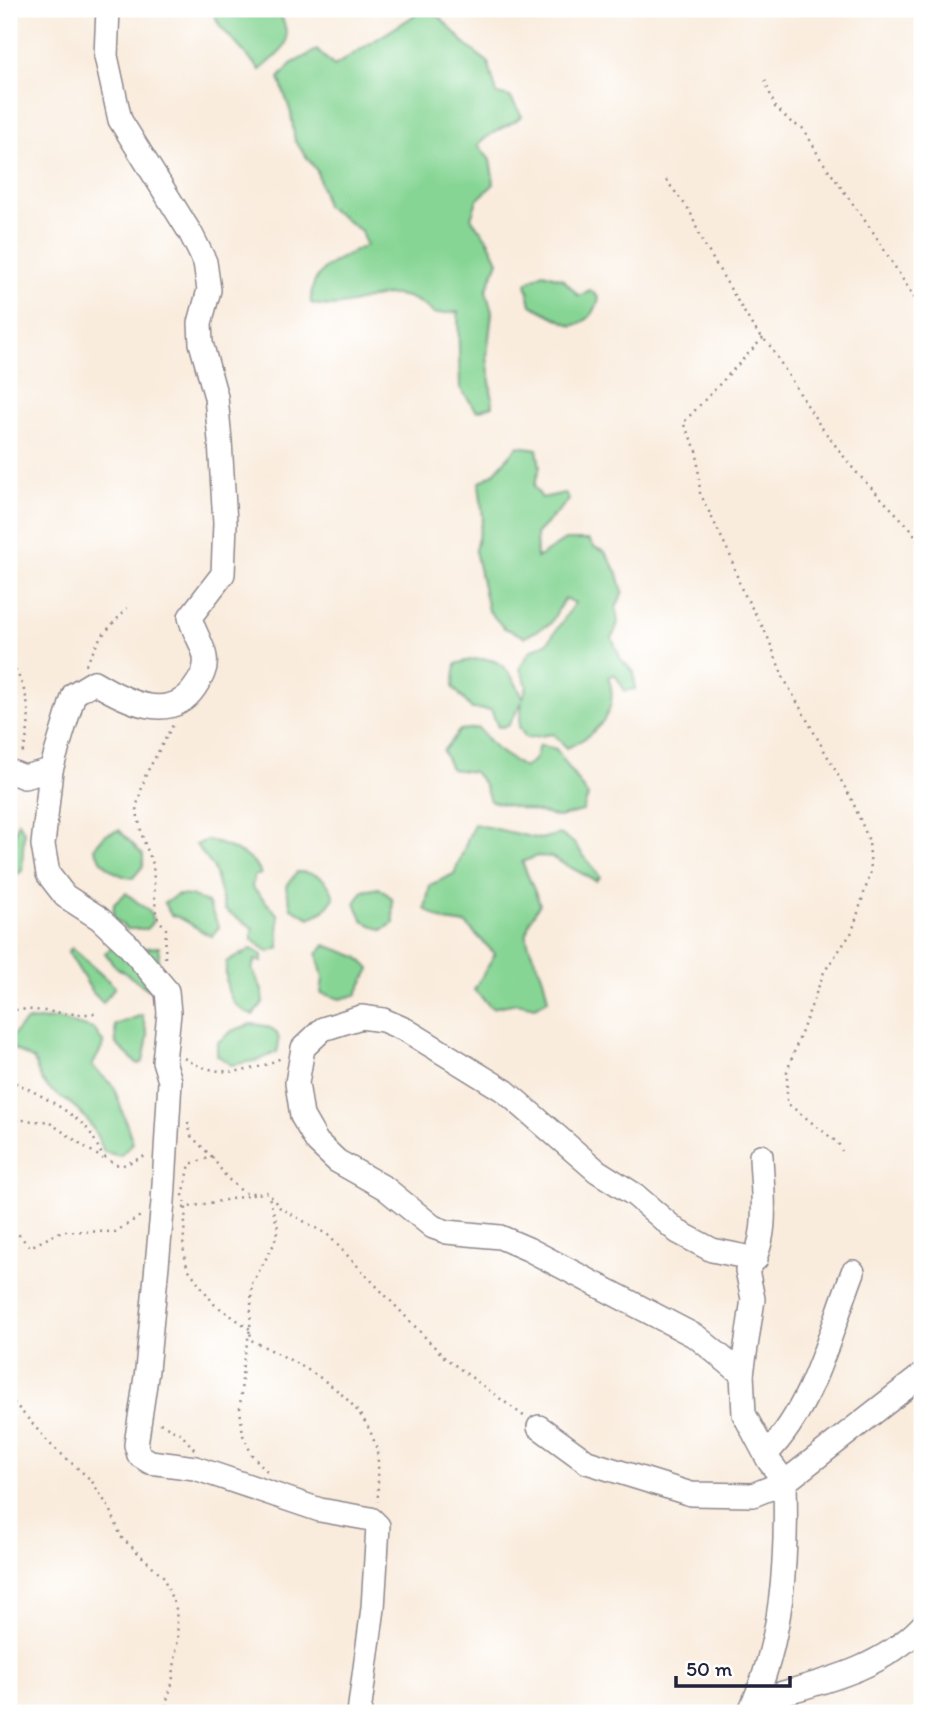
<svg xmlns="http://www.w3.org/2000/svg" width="931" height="1722" font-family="Itim,sans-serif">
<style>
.green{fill:#86d594;stroke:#547c68;stroke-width:2}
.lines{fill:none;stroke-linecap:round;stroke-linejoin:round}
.minor-casing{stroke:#8e878c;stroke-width:26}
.path{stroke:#8e878c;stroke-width:2.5;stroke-dasharray:2 5;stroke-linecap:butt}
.minor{stroke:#fff;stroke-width:23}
</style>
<rect width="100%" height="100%" fill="#fff"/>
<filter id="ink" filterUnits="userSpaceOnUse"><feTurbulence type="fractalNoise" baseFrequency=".0143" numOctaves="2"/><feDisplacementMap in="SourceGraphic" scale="14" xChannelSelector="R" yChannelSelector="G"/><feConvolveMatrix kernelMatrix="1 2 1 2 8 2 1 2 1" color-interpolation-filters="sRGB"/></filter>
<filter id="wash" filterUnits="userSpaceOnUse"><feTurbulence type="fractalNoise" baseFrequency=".00686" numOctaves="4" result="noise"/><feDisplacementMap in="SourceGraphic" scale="28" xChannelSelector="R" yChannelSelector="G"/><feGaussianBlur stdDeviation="1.57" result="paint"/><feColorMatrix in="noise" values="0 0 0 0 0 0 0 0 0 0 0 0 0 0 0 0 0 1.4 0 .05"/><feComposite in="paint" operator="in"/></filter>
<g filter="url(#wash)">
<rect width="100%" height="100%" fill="#f9ecdd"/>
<g class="green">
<path d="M211,9h67c17,36 9,37 -18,61l-40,-44z"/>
<path d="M425,9l16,9 26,28 21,16 9,32 13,3 12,19c-16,13 -29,13 -44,29l12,15 4,24 -17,16 -6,18 17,22 10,21 -12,30 6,21 -5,44 6,50 -16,5 -17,-23 -2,-76 -24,2c-46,-44 -78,4 -123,-11 -2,-36 28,-43 55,-58l-5,-14 -35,-25 -9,-35 -22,-30 -4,-28 -12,-35 12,-14 26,-14 17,16z"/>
<path d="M543,273l20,6 16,17 11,-6 9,8c-4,16 -10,23 -27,28l-41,-21 -5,-22z"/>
<path d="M518,446l19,3 3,18 -6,19 8,12 23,-5 4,7 -33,34 1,24 28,-18h24l5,7 11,5 13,22 5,18 -7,16 2,15 -6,15 9,22 13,12 1,17 -10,2 -10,-17 -7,3c13,34 -11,57 -41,71l-14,-14 -27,4 -7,-11 3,-25 -14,24 -10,1 -7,-17 -19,-1 -19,-22 3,-23c39,-13 51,-1 67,34l4,-12 -7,-18 10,-17 18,-9 27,-39 -10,-5 -15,26 -25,13 -21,-9 -16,-18 -13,-60 8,-32 -4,-35 15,-10z"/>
<polygon points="478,728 495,748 524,768 535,759 539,745 556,749 588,796 583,811 558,817 490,801 484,784 474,772 451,769 443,751 460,730"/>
<polygon points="18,822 24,831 22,871 11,878 9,878 9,851"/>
<path d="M474,824l66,15 20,-5 14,9 26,34 -4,4 -45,-24 -14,-1 -15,6 18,42c-20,30 -15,34 -1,64 5,10 7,22 9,32l-13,7 -18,-4 -25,5 -18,-18 21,-36 -29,-30 -21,-3 -20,-12 5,-24 24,-11z"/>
<path d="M119,830l24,25v11l-10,12c-19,-2 -31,-14 -39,-30l11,-13z"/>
<path d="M207,840c18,5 48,15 54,34l-7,2 -2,11 26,28 1,33 -10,4 -18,-13 2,-11 -28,-18 -12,-43 -17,-22z"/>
<path d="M297,872c21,0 31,6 37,26l-10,13 -14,7 -19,-10 -5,-21z"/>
<polygon points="379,888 392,898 394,923 382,930 363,921 355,903 363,891"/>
<polygon points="126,893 150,912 153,921 147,929 127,929 113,917 114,904"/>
<path d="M177,895l15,1 16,7 11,24 -7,9c-16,-6 -24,-17 -41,-21l-7,-12z"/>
<polygon points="127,936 133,949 159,947 158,988 151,991 115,966 105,953"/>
<polygon points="325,945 358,957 370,969 356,995 340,999 321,993 323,978 317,954"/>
<polygon points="72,948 115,987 103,1003 93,993 68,952"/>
<path d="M251,949l11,6v7l-7,-2 -3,9 10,21 1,13 -10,12c-26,-9 -28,-28 -27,-53z"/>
<polygon points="142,1015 148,1036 143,1062 138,1064 116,1044 115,1025"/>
<path d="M57,1019l37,10 10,15 -12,22 22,21 19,56 -13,13 -16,-4c-6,-14 -12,-28 -23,-39 -21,-23 -37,-15 -47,-53l-22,-12 -1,-11 15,-16z"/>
<path d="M251,1024c19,1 33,6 26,28l-18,8 -28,5 -14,-10v-12l15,-12z"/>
</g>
</g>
<g filter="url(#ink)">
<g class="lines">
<defs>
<g id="minor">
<path d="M108,9l-2,47 14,64 71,114 14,28 4,28 -9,33 1,20 15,54 4,44 5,82 -2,51 -33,43c3,14 13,27 15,40 2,12 -4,21 -10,30 -25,38 -71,13 -101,-5l-20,12 -23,76 -8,75 5,29 17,22 34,22 28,26 40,47 2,22 -5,48 6,20 -7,121 -16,168 -11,75 3,10 11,7 45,6 125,42 51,9 7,7 -5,82 -14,105"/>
<polyline points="9,771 24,777 51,770"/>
<path d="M742,1374l11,-75 -6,-29c24,-30 15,-78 14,-114"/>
<polyline points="539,1427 587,1462 691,1494 753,1495 785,1482 769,1461 744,1414 742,1374 697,1337 528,1249 500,1237 447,1232 433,1227 385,1188 337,1161 317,1142 302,1116 297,1083 303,1048 323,1029 361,1017 383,1020 406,1030 505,1091 597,1171 635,1195 678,1232 712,1250 756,1259"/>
<path d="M767,1453c46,-46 63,-121 86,-181"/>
<path d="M755,1701c60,-18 122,-28 167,-75"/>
<path d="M749,1713c34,-71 38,-152 36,-231l137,-107"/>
</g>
</defs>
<use href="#minor" class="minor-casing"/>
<g class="path">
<polyline points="765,80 775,107 792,123 804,129 820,158 873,232 922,310"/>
<polyline points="666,180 690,211 701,239 753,327 770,346 819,424 855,471 912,530 922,550"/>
<polyline points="763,338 683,423 697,451 700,493 730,555 741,588 767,635 783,677 852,800 869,841 871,871 852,932 824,972 787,1071 787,1103 838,1143 842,1151"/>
<path d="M9,657c20,37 26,60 12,100"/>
<polyline points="86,665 100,638 127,608"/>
<polyline points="165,958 166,929 156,916 153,864 143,839 136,808 146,774 174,723"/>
<path d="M9,1012c14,-8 61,6 86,1"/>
<path d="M184,1058c32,20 66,16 99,-1"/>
<path d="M9,1080c20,8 68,34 80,51 13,18 7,26 32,35l27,-11"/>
<path d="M9,1122c12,-5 25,1 38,-1l56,38"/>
<path d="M188,1122l3,14 21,21 -22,7 -7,32 3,12 -3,39 4,20 27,37 36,25 1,11c47,24 109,50 125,107 4,17 1,38 2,55"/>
<polyline points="212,1157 227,1178 244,1193 258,1193"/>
<polyline points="183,1208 268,1192 279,1207 328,1235 444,1357 525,1417"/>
<polyline points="9,1224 30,1247 62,1231 115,1232 142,1215"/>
<polyline points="9,1397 50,1444 91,1480 111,1511 121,1537 163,1576 176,1609 178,1637 172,1684 163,1713"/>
<polyline points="160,1423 180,1433 195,1450"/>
<polyline points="267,1471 252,1455 243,1435 240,1409 243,1363 250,1329 252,1284 274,1244 278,1228 269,1197"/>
</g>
<use href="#minor" class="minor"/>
</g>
</g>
<rect width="931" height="1722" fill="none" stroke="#fff" stroke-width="35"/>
<path d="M676 1676v10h114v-10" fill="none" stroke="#22223b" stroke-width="3.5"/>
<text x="686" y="1676" font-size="21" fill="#22223b" stroke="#ffffff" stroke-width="5" paint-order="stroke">50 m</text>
</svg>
